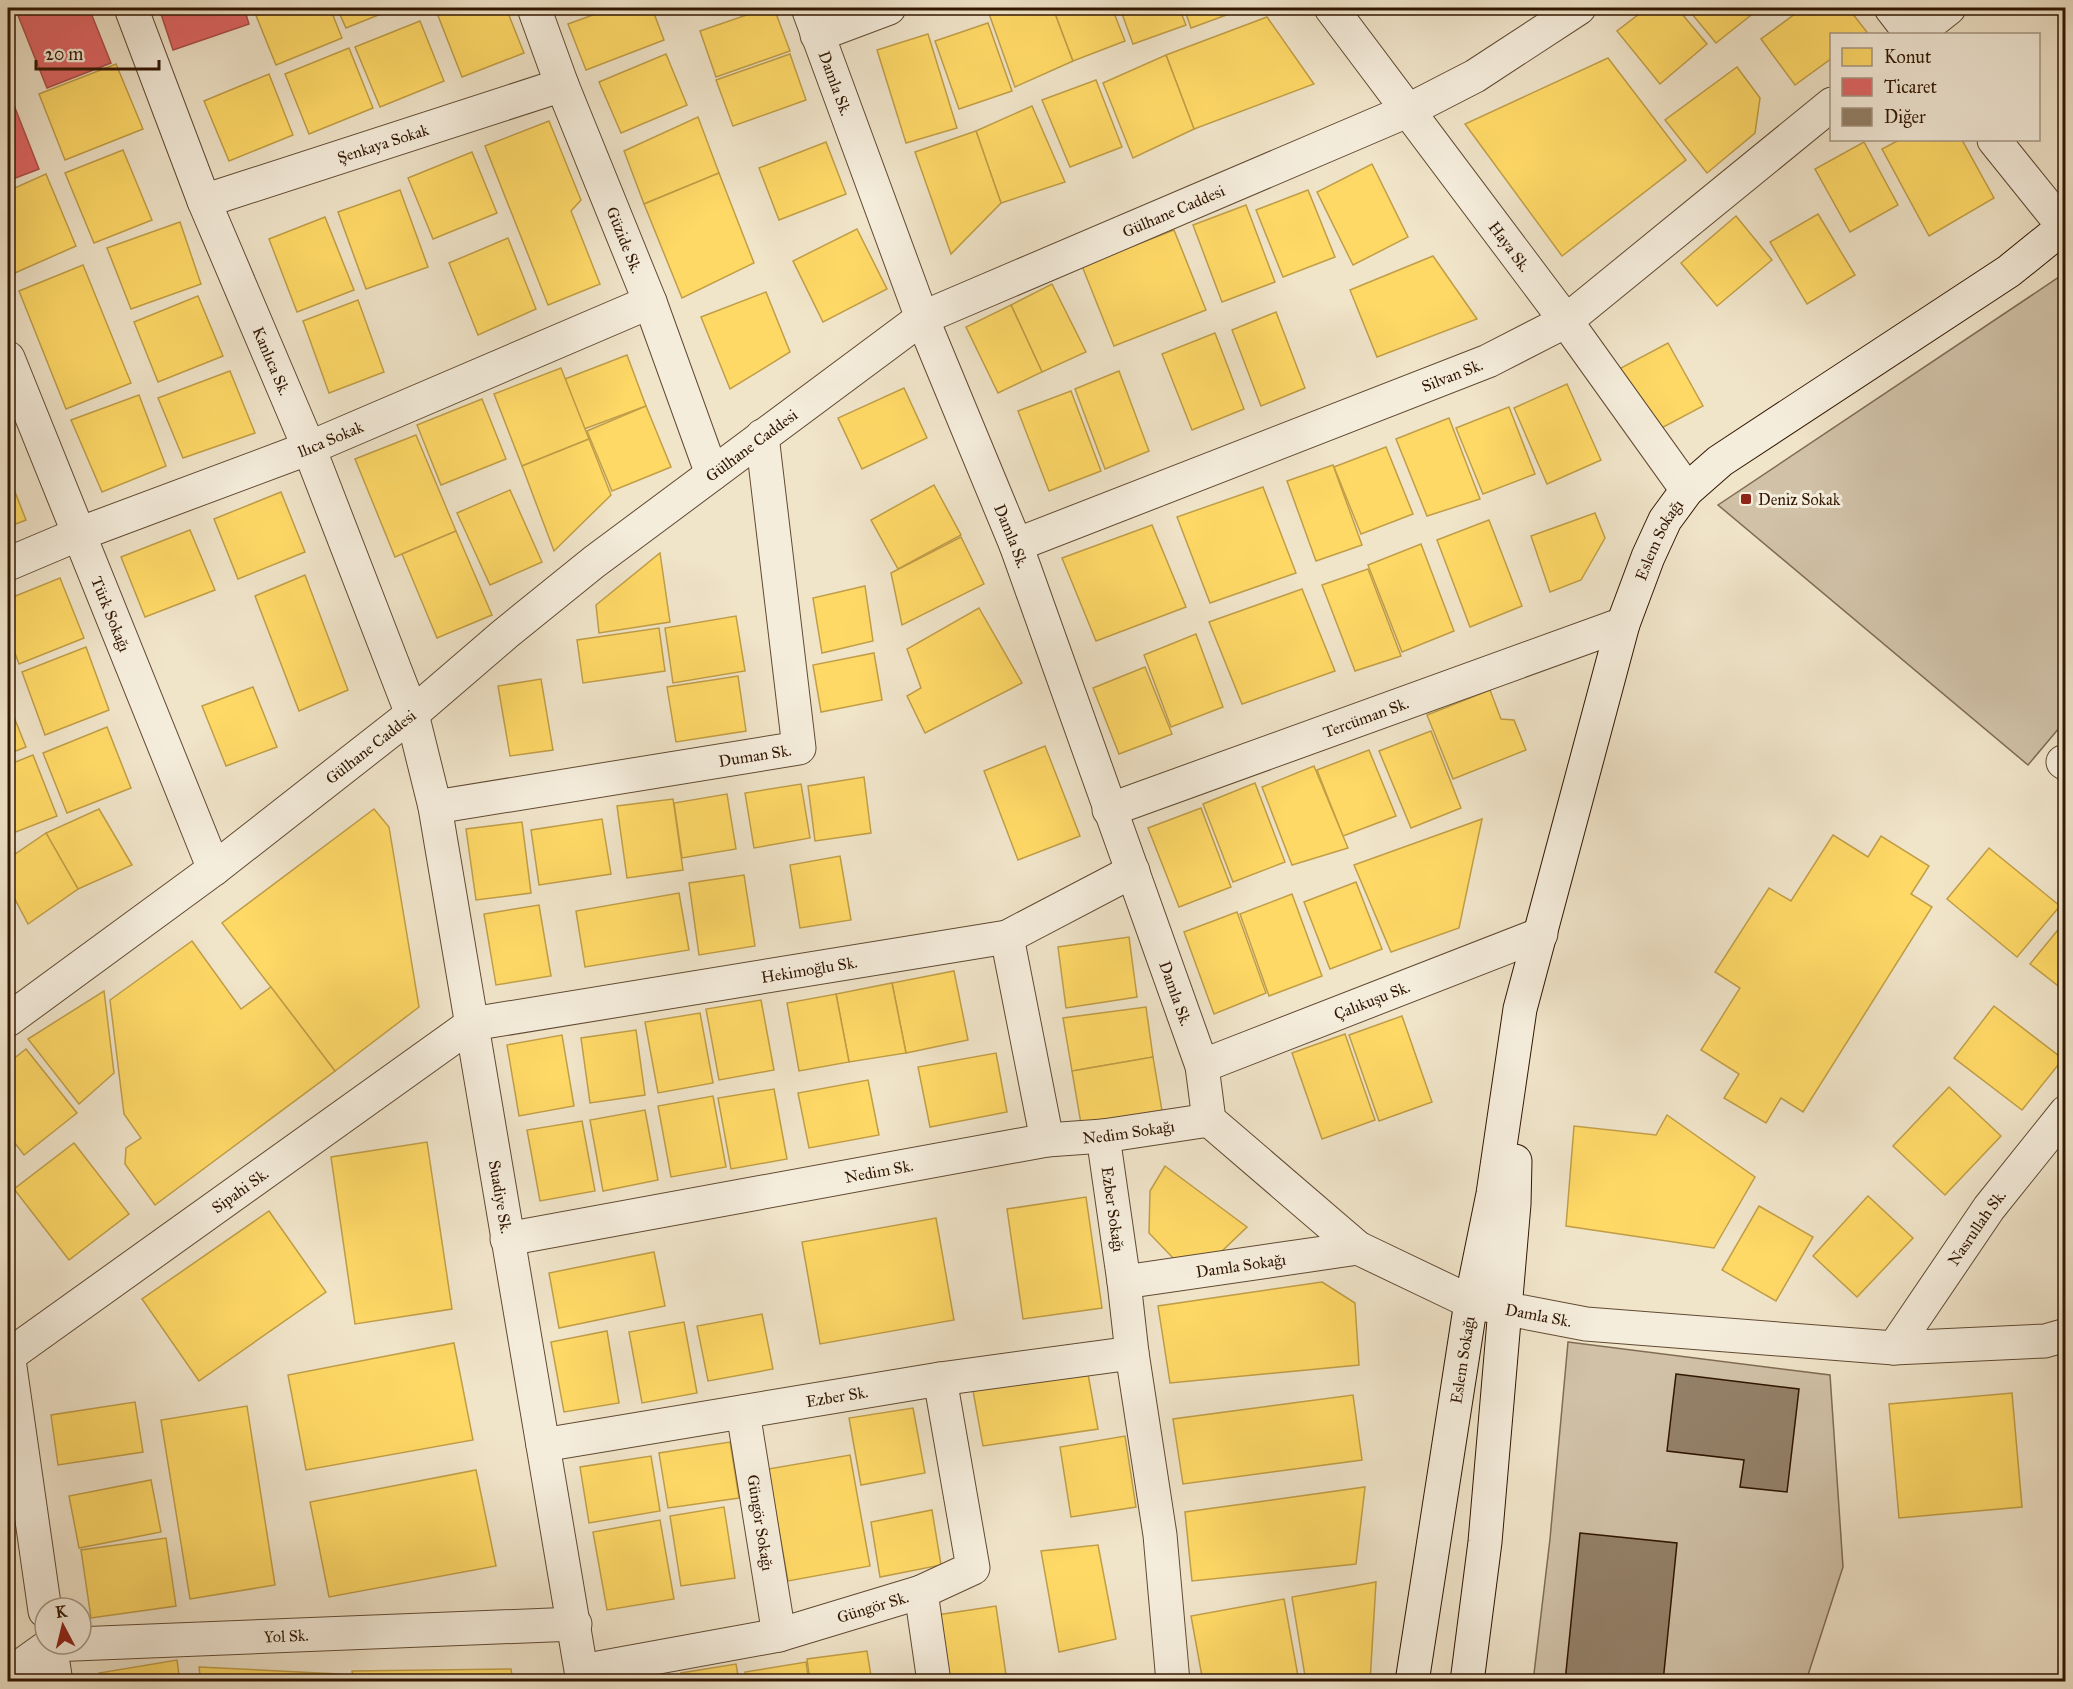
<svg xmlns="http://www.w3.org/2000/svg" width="2073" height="1689" font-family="'IM FELL Great Primer',serif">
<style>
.green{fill:#d0c1a7;stroke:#806c54;stroke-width:1.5}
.homes{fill:#ffd966;stroke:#c19e47;stroke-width:1.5}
.shops{fill:#e06666;stroke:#ac4e47;stroke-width:1.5}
.building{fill:#948169;stroke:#311600;stroke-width:1.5}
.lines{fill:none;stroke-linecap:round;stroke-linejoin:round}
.street-casing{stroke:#614a32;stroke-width:35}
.secondary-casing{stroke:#311600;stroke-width:35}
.street{stroke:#f5eddc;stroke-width:33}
.secondary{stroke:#f5eddc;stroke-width:33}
.poi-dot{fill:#8f2418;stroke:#f5eddc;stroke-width:2}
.labels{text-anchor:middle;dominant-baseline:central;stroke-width:6;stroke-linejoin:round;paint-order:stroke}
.street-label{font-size:16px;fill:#311600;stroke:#f5eddc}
.poi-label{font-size:16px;fill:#311600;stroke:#f5eddc;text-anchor:start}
</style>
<rect width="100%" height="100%" fill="#f0e4c9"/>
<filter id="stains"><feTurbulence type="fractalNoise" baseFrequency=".00333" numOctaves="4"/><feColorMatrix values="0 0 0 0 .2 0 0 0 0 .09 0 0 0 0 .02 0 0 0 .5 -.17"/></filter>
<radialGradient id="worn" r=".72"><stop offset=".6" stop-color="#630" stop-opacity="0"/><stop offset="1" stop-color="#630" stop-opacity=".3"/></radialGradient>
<g class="green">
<polygon points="2065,273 2065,721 2028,765 1718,505"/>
<polygon points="1568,1342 1830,1375 1843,1567 1806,1681 1533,1682 1550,1539"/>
</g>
<g class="homes">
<polygon points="253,8 330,8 342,38 276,65"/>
<polygon points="337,8 396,8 346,28"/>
<polygon points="435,8 506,8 524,53 462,77"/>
<polygon points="612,8 652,8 664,40 586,70 568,24"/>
<polygon points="767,8 774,8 790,51 716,77 700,31"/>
<polygon points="987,8 1053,8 1073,61 1015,87"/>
<polygon points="1053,8 1112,8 1125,41 1073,61"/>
<polygon points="1120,8 1179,8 1186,25 1133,44"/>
<polygon points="1184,8 1243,8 1243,9 1191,28"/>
<polygon points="1647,8 1677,8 1707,44 1660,84 1617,31"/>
<polygon points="1687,8 1760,8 1716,43"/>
<polygon points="1803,8 1848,8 1867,32 1864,34 1832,34 1832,58 1795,85 1761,39"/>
<polygon points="1267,17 1314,84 1194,129 1166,55"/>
<polygon points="420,21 444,81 380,107 355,47"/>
<polygon points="988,23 1012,91 959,109 935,41"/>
<polygon points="928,34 957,128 906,143 877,50"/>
<polygon points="349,48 373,108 309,134 285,74"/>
<polygon points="666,54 687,105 621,133 599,82"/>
<polygon points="790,54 806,100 733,126 716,80"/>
<polygon points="1166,55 1194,129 1133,158 1103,83"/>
<polygon points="1608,58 1686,160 1562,256 1465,124"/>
<polygon points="116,64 143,129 65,160 39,94"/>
<polygon points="1737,67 1760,98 1755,133 1707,173 1665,120"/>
<polygon points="269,74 293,135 229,161 204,101"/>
<polygon points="1096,80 1122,147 1070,167 1042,100"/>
<polygon points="1032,106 1065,182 1001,203 976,131"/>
<polygon points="698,117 719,173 644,204 624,151"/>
<polygon points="549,121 581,200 571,211 600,284 548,305 485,146"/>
<polygon points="976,131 1001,203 951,254 915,152"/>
<polygon points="1899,140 1962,140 1994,198 1929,236 1882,149"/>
<polygon points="826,142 846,194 779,220 759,168"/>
<polygon points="1864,142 1898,205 1850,232 1815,169"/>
<polygon points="123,150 152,220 94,243 65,173"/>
<polygon points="472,152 497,213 433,239 408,178"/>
<polygon points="1372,164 1408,237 1353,265 1317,192"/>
<polygon points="719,173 754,263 682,298 644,204"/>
<polygon points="46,174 76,246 8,276 8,191"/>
<polygon points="400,190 428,267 366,289 338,212"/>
<polygon points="1308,190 1335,257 1283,277 1256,210"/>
<polygon points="1246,205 1275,282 1222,302 1193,225"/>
<polygon points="1818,214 1855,275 1807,304 1770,242"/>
<polygon points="1736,216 1772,260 1717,306 1681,263"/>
<polygon points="325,217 354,290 297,312 269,239"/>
<polygon points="180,222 201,284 131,309 107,248"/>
<polygon points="857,229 887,289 823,322 793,261"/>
<polygon points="1174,230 1206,310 1114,346 1082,266"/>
<polygon points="508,238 536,309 478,335 449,263"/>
<polygon points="1433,256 1477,319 1377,357 1350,290"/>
<polygon points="83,265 131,383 66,409 19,291"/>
<polygon points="1052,284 1086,352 1042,372 1011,305"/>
<polygon points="766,292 790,352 730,389 701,317"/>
<polygon points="198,296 223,356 158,382 134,322"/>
<polygon points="358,300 384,372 329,393 303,321"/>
<polygon points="1011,305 1042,372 998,393 966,327"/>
<polygon points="1276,312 1305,388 1261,406 1232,330"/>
<polygon points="1215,333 1244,409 1192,430 1162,354"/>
<polygon points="1668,343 1703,406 1654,432 1619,369"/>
<polygon points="627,355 646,406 584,429 565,379"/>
<polygon points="561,368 589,439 522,466 494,394"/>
<polygon points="230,371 255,433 183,458 158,398"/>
<polygon points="1119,371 1149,451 1105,469 1075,389"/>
<polygon points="1567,384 1601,460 1547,484 1514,408"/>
<polygon points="904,388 927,438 862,469 838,418"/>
<polygon points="1071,391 1101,471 1049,491 1018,411"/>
<polygon points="139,395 166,466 102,492 71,420"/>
<polygon points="482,399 506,459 441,485 417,425"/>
<polygon points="646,406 671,467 612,491 587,431"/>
<polygon points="1509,407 1535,474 1483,494 1456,428"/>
<polygon points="1449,418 1480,499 1427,516 1396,439"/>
<polygon points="416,435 456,531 395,557 355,459"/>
<polygon points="589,439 611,495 554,551 522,466"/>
<polygon points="1386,447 1413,514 1361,534 1334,467"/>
<polygon points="1333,465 1362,545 1316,561 1287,481"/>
<polygon points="8,474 26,520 8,527"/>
<polygon points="934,485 961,535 898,569 871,520"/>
<polygon points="1263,487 1296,573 1210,603 1177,517"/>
<polygon points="510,490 542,562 490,585 457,513"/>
<polygon points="281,492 305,552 238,579 214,519"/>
<polygon points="1595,513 1605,538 1581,580 1550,592 1531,536"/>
<polygon points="1489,520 1522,606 1470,627 1437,540"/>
<polygon points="1152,525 1186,607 1096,641 1062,558"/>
<polygon points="190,530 215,590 145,617 121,557"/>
<polygon points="456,531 492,615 437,638 402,554"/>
<polygon points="961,537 984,584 902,625 891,573"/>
<polygon points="1421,544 1454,631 1402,652 1368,565"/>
<polygon points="660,553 670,622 599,633 596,605"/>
<polygon points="1368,569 1401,656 1355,671 1322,585"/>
<polygon points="305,575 348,690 299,711 255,596"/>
<polygon points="60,578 84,638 19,664 8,634 8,599"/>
<polygon points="865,586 873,641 822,653 813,598"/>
<polygon points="1302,589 1335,671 1242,704 1209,622"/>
<polygon points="979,608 1022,683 925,733 907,696 921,688 907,649"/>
<polygon points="736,616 745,671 673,683 665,628"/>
<polygon points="659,628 665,671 583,683 577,640"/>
<polygon points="1196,634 1223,707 1171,727 1144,655"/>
<polygon points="86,647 109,710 45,735 22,672"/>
<polygon points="874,653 882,700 821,712 813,665"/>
<polygon points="1145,667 1172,734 1119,754 1093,688"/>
<polygon points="738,676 746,731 676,742 667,687"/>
<polygon points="541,679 553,750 510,756 498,686"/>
<polygon points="253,687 277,747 226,766 202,706"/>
<polygon points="1490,690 1501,719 1514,720 1526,750 1453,779 1427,715"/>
<polygon points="8,702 26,747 8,754"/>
<polygon points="107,727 131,788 67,813 43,753"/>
<polygon points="1431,731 1461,808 1411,828 1379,751"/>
<polygon points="1045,746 1080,836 1018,860 984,771"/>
<polygon points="1369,750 1396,816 1343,836 1317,770"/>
<polygon points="33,755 57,816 8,835 8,765"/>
<polygon points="1314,766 1348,848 1292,865 1262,787"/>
<polygon points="864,777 871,833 815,841 808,786"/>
<polygon points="1255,783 1285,862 1233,882 1203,804"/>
<polygon points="801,784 810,838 754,848 745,793"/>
<polygon points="727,794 736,849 682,858 674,803"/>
<polygon points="673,799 683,870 627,878 617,806"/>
<polygon points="1201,808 1231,887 1179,907 1148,828"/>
<polygon points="99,809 132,865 78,889 46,833"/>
<polygon points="374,809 389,827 419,1007 335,1071 222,923"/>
<polygon points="602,819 611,874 539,885 531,830"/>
<polygon points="1482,819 1459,928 1391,952 1354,865"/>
<polygon points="522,822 531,893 476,900 466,829"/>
<polygon points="46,833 78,889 28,924 8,886 8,859"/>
<polygon points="1833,835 1868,857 1881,836 1929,866 1911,894 1932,907 1803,1112 1781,1098 1766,1123 1724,1098 1739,1074 1701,1050 1740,988 1715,972 1769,888 1791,901"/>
<polygon points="1989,848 2060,906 2017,957 1947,899"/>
<polygon points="840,856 851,920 800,928 790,865"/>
<polygon points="744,875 755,946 699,955 689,883"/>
<polygon points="1356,882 1382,949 1330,969 1304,902"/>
<polygon points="679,893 689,950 585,967 576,911"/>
<polygon points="1292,894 1322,976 1269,996 1240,914"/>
<polygon points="539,905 551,976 496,985 484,914"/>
<polygon points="1237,912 1266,993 1214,1014 1184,932"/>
<polygon points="2066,920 2066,992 2030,964"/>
<polygon points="1129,937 1137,997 1066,1008 1058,947"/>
<polygon points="192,941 241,1009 271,987 335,1071 155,1205 125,1164 126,1148 141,1138 124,1114 110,1000"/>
<polygon points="954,971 968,1040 906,1053 892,983"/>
<polygon points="892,983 906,1053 849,1062 836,994"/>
<polygon points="104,991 114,1073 79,1104 28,1039"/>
<polygon points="836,994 849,1062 799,1071 787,1003"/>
<polygon points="761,1000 774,1070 719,1080 706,1009"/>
<polygon points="1994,1006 2063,1059 2022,1110 1954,1058"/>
<polygon points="1146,1007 1153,1057 1072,1071 1063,1018"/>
<polygon points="700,1013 713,1083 658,1093 645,1022"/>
<polygon points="1402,1016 1432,1102 1379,1121 1349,1035"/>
<polygon points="636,1030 645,1095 590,1103 581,1038"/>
<polygon points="1345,1034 1375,1120 1322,1139 1292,1053"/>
<polygon points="562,1035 574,1106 519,1116 507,1045"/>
<polygon points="26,1049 77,1113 24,1155 8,1134 8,1063"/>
<polygon points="996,1053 1007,1112 930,1127 918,1067"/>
<polygon points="1153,1057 1162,1111 1081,1124 1072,1071"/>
<polygon points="868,1080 879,1135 809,1148 798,1093"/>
<polygon points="1949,1087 2001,1136 1945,1195 1893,1146"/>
<polygon points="774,1089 787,1159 731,1169 718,1098"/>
<polygon points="713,1096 726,1167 671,1177 658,1106"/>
<polygon points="645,1110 658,1180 603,1191 590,1120"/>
<polygon points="1667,1115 1755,1177 1714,1248 1566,1226 1574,1126 1656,1135"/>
<polygon points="582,1121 595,1191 540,1201 527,1130"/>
<polygon points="427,1142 452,1309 355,1324 331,1157"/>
<polygon points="74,1143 129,1214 69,1260 14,1189"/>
<polygon points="1165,1166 1247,1227 1221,1252 1174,1259 1149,1233 1150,1191"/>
<polygon points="1868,1196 1913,1238 1857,1297 1813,1256"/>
<polygon points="1086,1197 1102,1308 1023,1319 1007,1209"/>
<polygon points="1759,1206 1813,1237 1776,1301 1722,1270"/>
<polygon points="269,1211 326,1292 199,1381 142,1299"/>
<polygon points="936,1218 954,1320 820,1344 802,1242"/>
<polygon points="654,1252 665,1306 559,1328 549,1273"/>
<polygon points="1322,1282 1355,1303 1359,1365 1170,1383 1158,1306"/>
<polygon points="762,1314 773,1369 708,1381 697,1326"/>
<polygon points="684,1322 697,1393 642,1403 629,1332"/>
<polygon points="607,1331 619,1403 564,1412 551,1342"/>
<polygon points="454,1343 473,1440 306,1470 288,1375"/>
<polygon points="1088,1374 1098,1429 983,1446 973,1391"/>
<polygon points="2012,1393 2022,1507 1899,1518 1889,1404"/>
<polygon points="1353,1395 1362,1460 1183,1484 1173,1419"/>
<polygon points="135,1402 143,1452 58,1465 51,1415"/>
<polygon points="247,1406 275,1585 190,1599 161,1420"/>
<polygon points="913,1408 925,1473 861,1485 849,1418"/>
<polygon points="1125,1436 1136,1507 1071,1517 1060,1447"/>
<polygon points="730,1442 739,1498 668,1508 659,1453"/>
<polygon points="850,1455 870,1566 788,1581 768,1469"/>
<polygon points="651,1456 660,1511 589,1523 580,1467"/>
<polygon points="476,1470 496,1566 329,1597 310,1502"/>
<polygon points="151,1480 161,1532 79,1548 69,1496"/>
<polygon points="1365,1487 1356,1564 1192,1581 1185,1512"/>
<polygon points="724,1507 735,1578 681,1586 670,1516"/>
<polygon points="932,1510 941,1565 880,1577 871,1522"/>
<polygon points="660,1520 674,1599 607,1610 593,1532"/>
<polygon points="166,1538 176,1606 91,1618 81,1550"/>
<polygon points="1098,1545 1116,1639 1059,1652 1041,1551"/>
<polygon points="1376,1582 1370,1682 1306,1682 1292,1597"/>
<polygon points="1284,1599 1298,1676 1267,1682 1203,1682 1191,1616"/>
<polygon points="996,1606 1007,1682 947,1682 937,1615"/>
<polygon points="867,1651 872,1682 810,1682 807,1659"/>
<polygon points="177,1660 180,1682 100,1682 99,1673"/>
<polygon points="806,1662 809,1682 747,1682 745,1672"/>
<polygon points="736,1664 739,1682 682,1682 681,1673"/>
<polygon points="199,1667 339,1674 340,1682 201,1682"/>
<polygon points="511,1669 513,1682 354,1682 352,1671"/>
</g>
<g class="shops">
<polygon points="33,8 89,8 111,63 47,88 17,13"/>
<polygon points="159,8 244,8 249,24 173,50"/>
<polygon points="8,90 39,169 8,181"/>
</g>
<g class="building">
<polygon points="1676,1374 1799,1389 1787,1492 1740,1487 1744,1460 1667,1451"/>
<polygon points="1580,1533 1677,1543 1663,1682 1565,1682"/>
</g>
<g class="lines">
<defs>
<g id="street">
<path id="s1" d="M131,8l73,193 105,247 103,266 23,93 148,875"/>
<path id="s2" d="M534,8l28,77 88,217 62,172"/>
<path id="s3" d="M808,8l114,310 94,227 186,521 7,54 149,128 113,54 115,22 308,24 151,-7 21,-6"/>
<path id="s4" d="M1331,8l235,313 121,169"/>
<polyline points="1891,8 1911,34"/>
<polyline points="1916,34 1949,8"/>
<polyline points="817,35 889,8"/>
<polyline points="1994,140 2064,227"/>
<path id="s5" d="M204,201l358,-116"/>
<path id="s6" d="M8,358l206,511"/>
<path id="s7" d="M1016,545l472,-184 78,-40 266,-217"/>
<path id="s8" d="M8,564l71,-30 230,-86 341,-146"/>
<polyline points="2063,762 2066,764"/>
<path id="s9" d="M435,807l364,-59 -37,-312"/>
<path id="s10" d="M1109,810l514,-186"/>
<path id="s11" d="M8,1020l206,-151 198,-155 93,-80 89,-72 328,-244 485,-207 68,-35 104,-68"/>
<path id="s12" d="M1202,1066l339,-132"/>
<path id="s13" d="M1103,1136l21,146 8,71 28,182 13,147"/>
<path id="s14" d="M1047,1140l56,-4 106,-16"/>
<path id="s15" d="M507,1239l540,-99 -40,-203"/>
<path id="s16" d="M1124,1282l234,-34"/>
<path id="s17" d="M1894,1348l95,-140 77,-96"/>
<polyline points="8,1353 45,1611"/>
<path id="s18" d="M8,1356l464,-332 535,-87 126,-66"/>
<path id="s19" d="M743,1412l36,223"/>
<path id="s20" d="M543,1445l397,-66 192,-26"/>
<polyline points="921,1592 934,1682"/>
<polyline points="50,1644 56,1682"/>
<path id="s21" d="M582,1671l197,-36 142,-43 52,-24 -33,-189"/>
<path id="s22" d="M8,1675l42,-30 525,-21"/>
</g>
<g id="secondary">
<path id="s23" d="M1412,1682l59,-380 22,-108 27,-185 103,-385 25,-67 17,-37 22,-30 33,-29 289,-190 57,-46"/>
<polyline points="1467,1682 1485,1542 1514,1204 1515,1161"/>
</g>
</defs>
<use href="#street" class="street-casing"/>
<use href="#secondary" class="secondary-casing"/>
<use href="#street" class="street"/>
<use href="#secondary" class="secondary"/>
</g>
<rect class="poi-dot" x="1740" y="493" width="12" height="12" rx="3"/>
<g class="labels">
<g class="street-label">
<text stroke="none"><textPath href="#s3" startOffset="80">Damla Sk.</textPath></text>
<text stroke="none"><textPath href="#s5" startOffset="188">Şenkaya Sokak</textPath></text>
<text stroke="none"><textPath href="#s11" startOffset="1426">Gülhane Caddesi</textPath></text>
<text stroke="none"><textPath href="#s2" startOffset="249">Güzide Sk.</textPath></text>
<text stroke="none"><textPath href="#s4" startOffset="298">Haya Sk.</textPath></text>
<text stroke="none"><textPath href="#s1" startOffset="380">Kanlıca Sk.</textPath></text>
<text stroke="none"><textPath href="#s7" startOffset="468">Silvan Sk.</textPath></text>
<text stroke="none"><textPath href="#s8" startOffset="346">llıca Sokak</textPath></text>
<text stroke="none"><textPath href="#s11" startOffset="940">Gülhane Caddesi</textPath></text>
<text stroke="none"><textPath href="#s3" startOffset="566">Damla Sk.</textPath></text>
<text stroke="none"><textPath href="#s23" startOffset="1172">Eslem Sokağı</textPath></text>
<text stroke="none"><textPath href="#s6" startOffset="276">Türk Sokağı</textPath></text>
<text stroke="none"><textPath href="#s10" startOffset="273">Tercüman Sk.</textPath></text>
<text stroke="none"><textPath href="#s11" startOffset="454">Gülhane Caddesi</textPath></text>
<text stroke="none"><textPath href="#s9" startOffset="324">Duman Sk.</textPath></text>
<text stroke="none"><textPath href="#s18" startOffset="912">Hekimoğlu Sk.</textPath></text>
<text stroke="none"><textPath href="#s3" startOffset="1052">Damla Sk.</textPath></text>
<text stroke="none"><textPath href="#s12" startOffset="182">Çalıkuşu Sk.</textPath></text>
<text stroke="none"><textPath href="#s14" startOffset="82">Nedim Sokağı</textPath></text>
<text stroke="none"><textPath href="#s15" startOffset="378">Nedim Sk.</textPath></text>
<text stroke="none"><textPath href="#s18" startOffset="285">Sipahi Sk.</textPath></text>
<text stroke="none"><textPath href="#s1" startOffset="1251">Suadiye Sk.</textPath></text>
<text stroke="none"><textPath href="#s13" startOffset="74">Ezber Sokağı</textPath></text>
<text stroke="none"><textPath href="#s17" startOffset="146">Nasrullah Sk.</textPath></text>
<text stroke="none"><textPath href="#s16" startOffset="118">Damla Sokağı</textPath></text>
<text stroke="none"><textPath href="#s3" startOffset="1574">Damla Sk.</textPath></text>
<text stroke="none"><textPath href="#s23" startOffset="326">Eslem Sokağı</textPath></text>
<text stroke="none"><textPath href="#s20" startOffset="298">Ezber Sk.</textPath></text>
<text stroke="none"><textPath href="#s19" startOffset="112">Güngör Sokağı</textPath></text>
<text stroke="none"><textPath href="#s21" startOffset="298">Güngör Sk.</textPath></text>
<text stroke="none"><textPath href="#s22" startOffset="288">Yol Sk.</textPath></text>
</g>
<g class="poi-label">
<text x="1758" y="499">Deniz Sokak</text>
</g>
</g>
<rect width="2073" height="1689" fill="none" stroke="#f0e4c9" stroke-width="30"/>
<rect x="9" y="9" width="2055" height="1671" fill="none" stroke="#311600" stroke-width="3"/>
<rect x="15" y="15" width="2043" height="1659" fill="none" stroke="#311600" stroke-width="1.5"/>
<rect x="1830" y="33" width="210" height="108" fill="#f5eddc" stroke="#a79784" stroke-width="1.5"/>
<rect x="1842" y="48" width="30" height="18" fill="#ffd966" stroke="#a79784" stroke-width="1.5"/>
<text x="1884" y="63" font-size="18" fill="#311600">Konut</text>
<rect x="1842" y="78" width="30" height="18" fill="#e06666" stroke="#a79784" stroke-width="1.5"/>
<text x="1884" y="93" font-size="18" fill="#311600">Ticaret</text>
<rect x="1842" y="108" width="30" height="18" fill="#948169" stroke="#a79784" stroke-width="1.5"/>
<text x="1884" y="123" font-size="18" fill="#311600">Diğer</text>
<g transform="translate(63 1626) rotate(353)"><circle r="28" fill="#f5eddc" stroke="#a79784" stroke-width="1.5"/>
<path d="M0-4.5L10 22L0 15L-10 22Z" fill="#8f2418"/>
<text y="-9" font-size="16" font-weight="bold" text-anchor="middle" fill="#311600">K</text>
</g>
<path d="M36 60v9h123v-9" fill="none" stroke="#311600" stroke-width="3"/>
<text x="45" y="60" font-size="18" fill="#311600" stroke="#f5eddc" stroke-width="4.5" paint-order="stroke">20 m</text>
<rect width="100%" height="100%" filter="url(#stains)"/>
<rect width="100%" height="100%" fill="url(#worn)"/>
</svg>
